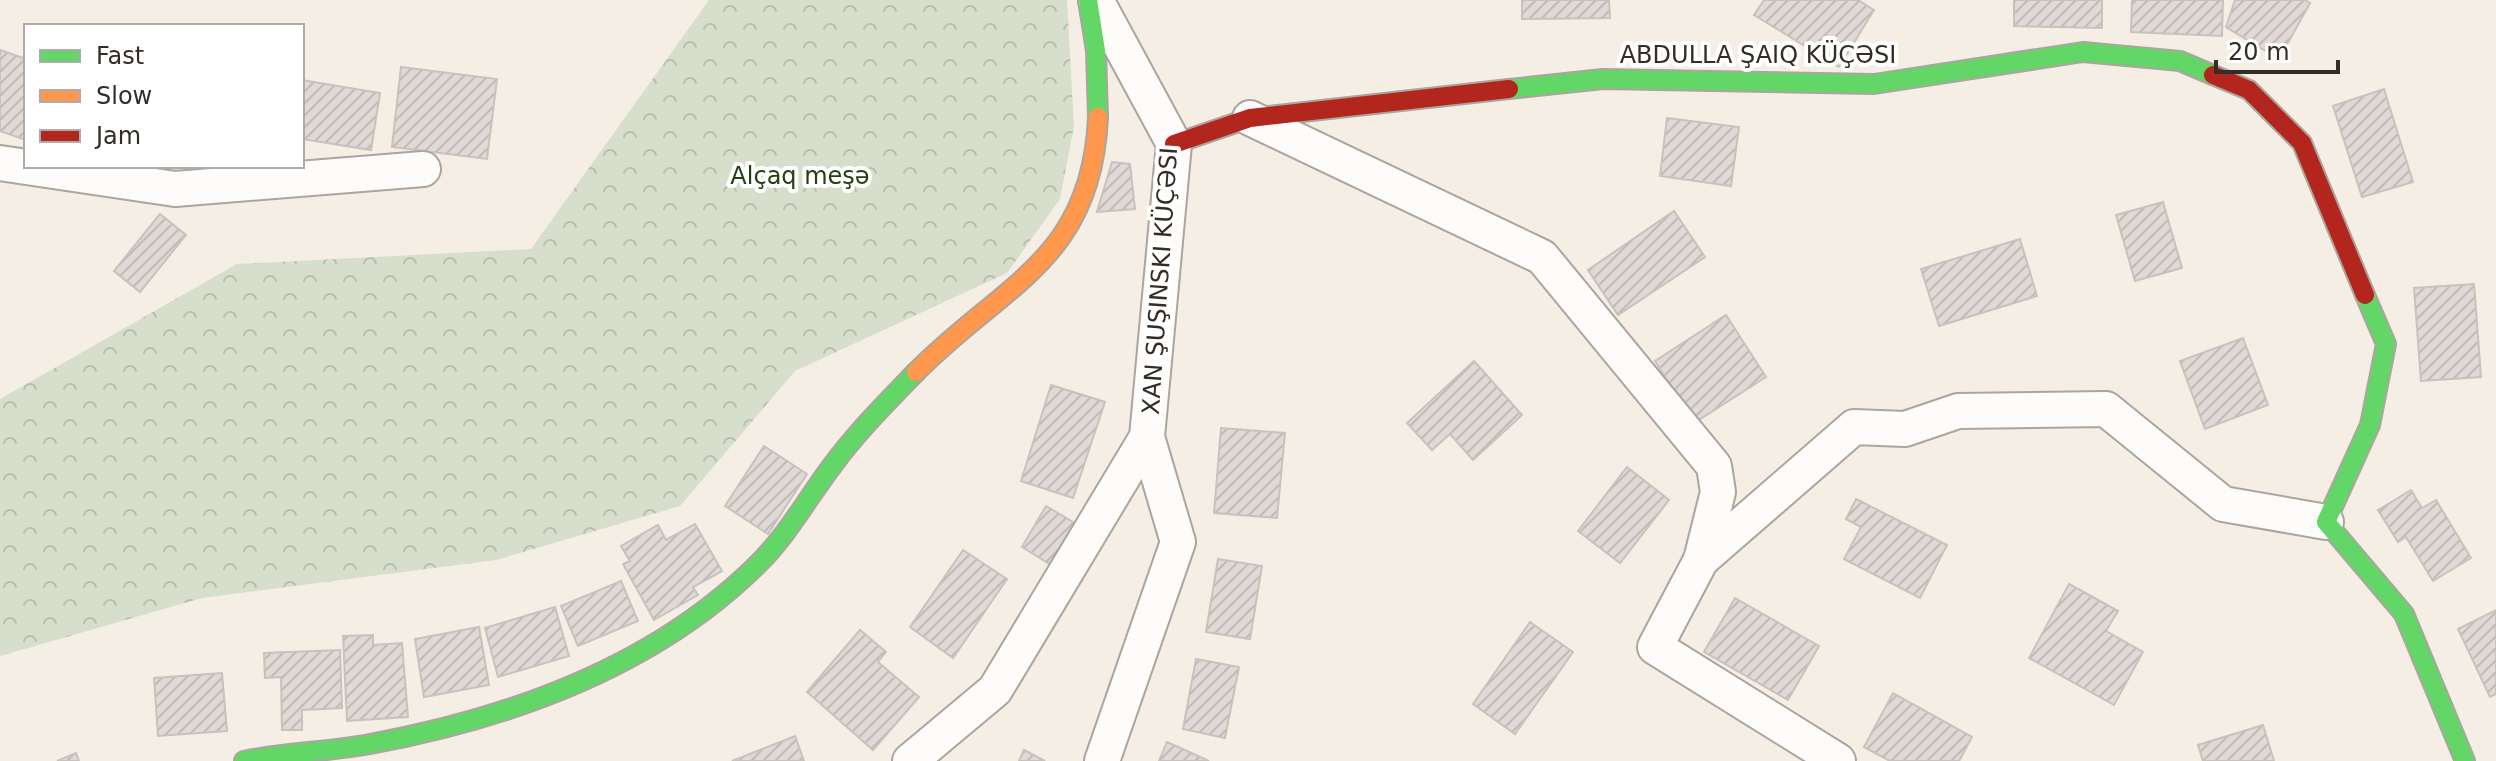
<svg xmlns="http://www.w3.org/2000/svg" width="2496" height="761" font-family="'DejaVu Sans',sans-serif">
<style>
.forest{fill:url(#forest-crowns)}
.building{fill:url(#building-hatch);stroke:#c8c2be;stroke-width:2}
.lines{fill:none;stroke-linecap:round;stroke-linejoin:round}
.street-casing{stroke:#aba59e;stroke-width:38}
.fast-casing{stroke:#aba59e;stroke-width:22}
.slow-casing{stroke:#aba59e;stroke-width:22}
.jam-casing{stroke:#aba59e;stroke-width:22}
.street{stroke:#fefcfb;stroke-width:34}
.fast{stroke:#63d668;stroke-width:18}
.slow{stroke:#ff974d;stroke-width:18}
.jam{stroke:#b3261e;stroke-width:18}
.labels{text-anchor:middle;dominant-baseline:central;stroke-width:8;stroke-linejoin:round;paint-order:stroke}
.street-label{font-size:24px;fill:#322d27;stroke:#fff}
.park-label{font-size:24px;fill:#234012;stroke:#fff}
</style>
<defs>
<pattern id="forest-crowns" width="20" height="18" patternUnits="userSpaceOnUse" patternTransform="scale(2)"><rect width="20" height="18" fill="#d7decb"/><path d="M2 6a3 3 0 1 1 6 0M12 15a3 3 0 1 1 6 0" fill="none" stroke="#b9bfae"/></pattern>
<pattern id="building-hatch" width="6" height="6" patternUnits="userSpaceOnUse" patternTransform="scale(2)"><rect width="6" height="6" fill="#e0d9d6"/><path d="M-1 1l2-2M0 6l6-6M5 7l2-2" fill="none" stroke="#c1bbb8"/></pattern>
</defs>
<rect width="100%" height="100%" fill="#f5eee4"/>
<polygon class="forest" points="709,0 1067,0 1074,126 1060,199 1007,273 795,371 680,506 496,560 202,598 0,656 0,399 237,264 531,249"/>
<g class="building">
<polygon points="1522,0 1609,0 1610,18 1522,19"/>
<polygon points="1764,0 1858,0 1874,10 1839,67 1754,15"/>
<polygon points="2014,0 2102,0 2102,28 2014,26"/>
<polygon points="2132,0 2223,0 2222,36 2131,32"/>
<polygon points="2235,0 2305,0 2310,3 2279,59 2226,27"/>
<polygon points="0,50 26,59 26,140 0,131"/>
<polygon points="401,67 497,79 487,159 392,147"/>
<polygon points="302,80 380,93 371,150 302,139"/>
<polygon points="2384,89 2413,182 2362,197 2333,106"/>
<polygon points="1667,118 1739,127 1731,186 1660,176"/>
<polygon points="1112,162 1130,164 1135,209 1097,212"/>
<polygon points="2163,202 2182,268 2135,281 2116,215"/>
<polygon points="1674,211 1705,257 1618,315 1588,270"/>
<polygon points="160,214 186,235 140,292 114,271"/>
<polygon points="2020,239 2037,296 1939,326 1921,269"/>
<polygon points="2474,284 2481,377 2421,381 2414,288"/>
<polygon points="1726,315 1766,377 1694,423 1655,361"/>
<polygon points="2243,338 2268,405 2205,429 2180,361"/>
<polygon points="1474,361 1522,415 1473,460 1450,434 1432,450 1407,423"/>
<polygon points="1051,385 1105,402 1073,498 1021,481"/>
<polygon points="1221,428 1285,433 1277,518 1214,513"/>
<polygon points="764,446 807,474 768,534 725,506"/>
<polygon points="1627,467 1669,500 1620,563 1578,531"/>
<polygon points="2411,490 2422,508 2436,500 2471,558 2433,581 2406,537 2398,542 2378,510"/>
<polygon points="1856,499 1947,545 1920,598 1844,559 1861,527 1846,519"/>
<polygon points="1046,506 1078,525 1053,566 1022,547"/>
<polygon points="695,524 722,571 693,587 698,595 654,620 623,564 630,561 621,546 658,525 666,540"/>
<polygon points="963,550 1007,579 953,658 910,627"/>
<polygon points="1218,559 1262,566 1250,639 1206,632"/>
<polygon points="621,581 638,621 578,646 561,606"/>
<polygon points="2069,584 2118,611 2106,631 2143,652 2114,705 2029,658"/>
<polygon points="1735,598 1819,646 1788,700 1704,652"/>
<polygon points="555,607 569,656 498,677 485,628"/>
<polygon points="2496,610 2496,694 2490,697 2458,629"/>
<polygon points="1530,622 1573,652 1515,734 1473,704"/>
<polygon points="479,627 489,685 424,697 415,639"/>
<polygon points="860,630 886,652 878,662 919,697 873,750 807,692"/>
<polygon points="373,635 373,645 402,643 408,717 347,721 343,636"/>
<polygon points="340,650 342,708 302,710 302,730 282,730 281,677 265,678 264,653"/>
<polygon points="1196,659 1239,667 1225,738 1183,729"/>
<polygon points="222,673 227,731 158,736 154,678"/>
<polygon points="1893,693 1972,737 1959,761 1890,761 1864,747"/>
<polygon points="2263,725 2274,761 2203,761 2198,745"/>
<polygon points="795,736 804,761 732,761"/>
<polygon points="1167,742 1209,761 1159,761"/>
<polygon points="1024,750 1045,761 1019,761"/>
<polygon points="76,753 79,761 57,761"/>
</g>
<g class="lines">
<defs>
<g id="street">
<polyline points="1096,0 1174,144 1147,437 1178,542 1102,761"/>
<polyline points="1250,118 1542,257 1714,466 1718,492 1701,560"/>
<polyline points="0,163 175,189 423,169"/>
<polyline points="910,761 995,690 1147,437"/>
<polyline points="1838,761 1655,647 1701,560 1854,427 1905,429 1958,411 2106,409 2223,504 2326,522"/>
</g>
<g id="fast">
<polyline points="1088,0 1096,51 1098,117"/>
<polyline points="1509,89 1603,79 1874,84 2083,52 2180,61 2213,75"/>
<polyline points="2365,295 2386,344 2370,425 2326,522 2404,614 2465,761"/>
<path d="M244,761c42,-9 84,-9 126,-17 141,-26 286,-78 389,-181 29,-29 48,-64 73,-97 25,-34 55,-64 84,-94"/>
</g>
<path id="slow" d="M916,372c88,-89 176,-112 182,-255"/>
<g id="jam">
<polyline points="2213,75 2249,90 2302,143 2365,295"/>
<polyline points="1174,144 1250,118 1509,89"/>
</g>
</defs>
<use href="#street" class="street-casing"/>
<use href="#fast" class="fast-casing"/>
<use href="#slow" class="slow-casing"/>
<use href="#jam" class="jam-casing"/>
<use href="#street" class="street"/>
<use href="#fast" class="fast"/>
<use href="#slow" class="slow"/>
<use href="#jam" class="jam"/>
</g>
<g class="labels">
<g class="street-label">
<text x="1758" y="55">ABDULLA ŞAIQ KÜÇƏSI</text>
<text transform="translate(1160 281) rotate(-86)">XAN ŞUŞINSKI KÜÇƏSI</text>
</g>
<g class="park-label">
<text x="800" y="176">Alçaq meşə</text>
</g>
</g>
<rect x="24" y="24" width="280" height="144" fill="#ffffff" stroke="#adaba9" stroke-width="2"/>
<rect x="40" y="50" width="40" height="12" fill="#63d668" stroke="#adaba9" stroke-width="2"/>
<text x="96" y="64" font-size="24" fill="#322d27">Fast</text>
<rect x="40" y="90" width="40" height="12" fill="#ff974d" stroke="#adaba9" stroke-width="2"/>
<text x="96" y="104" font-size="24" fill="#322d27">Slow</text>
<rect x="40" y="130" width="40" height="12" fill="#b3261e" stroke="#adaba9" stroke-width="2"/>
<text x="96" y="144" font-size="24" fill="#322d27">Jam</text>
<path d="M2216 60v12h122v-12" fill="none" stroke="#322d27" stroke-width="4"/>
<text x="2228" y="60" font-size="24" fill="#322d27" stroke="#ffffff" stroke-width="6" paint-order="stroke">20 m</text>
</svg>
